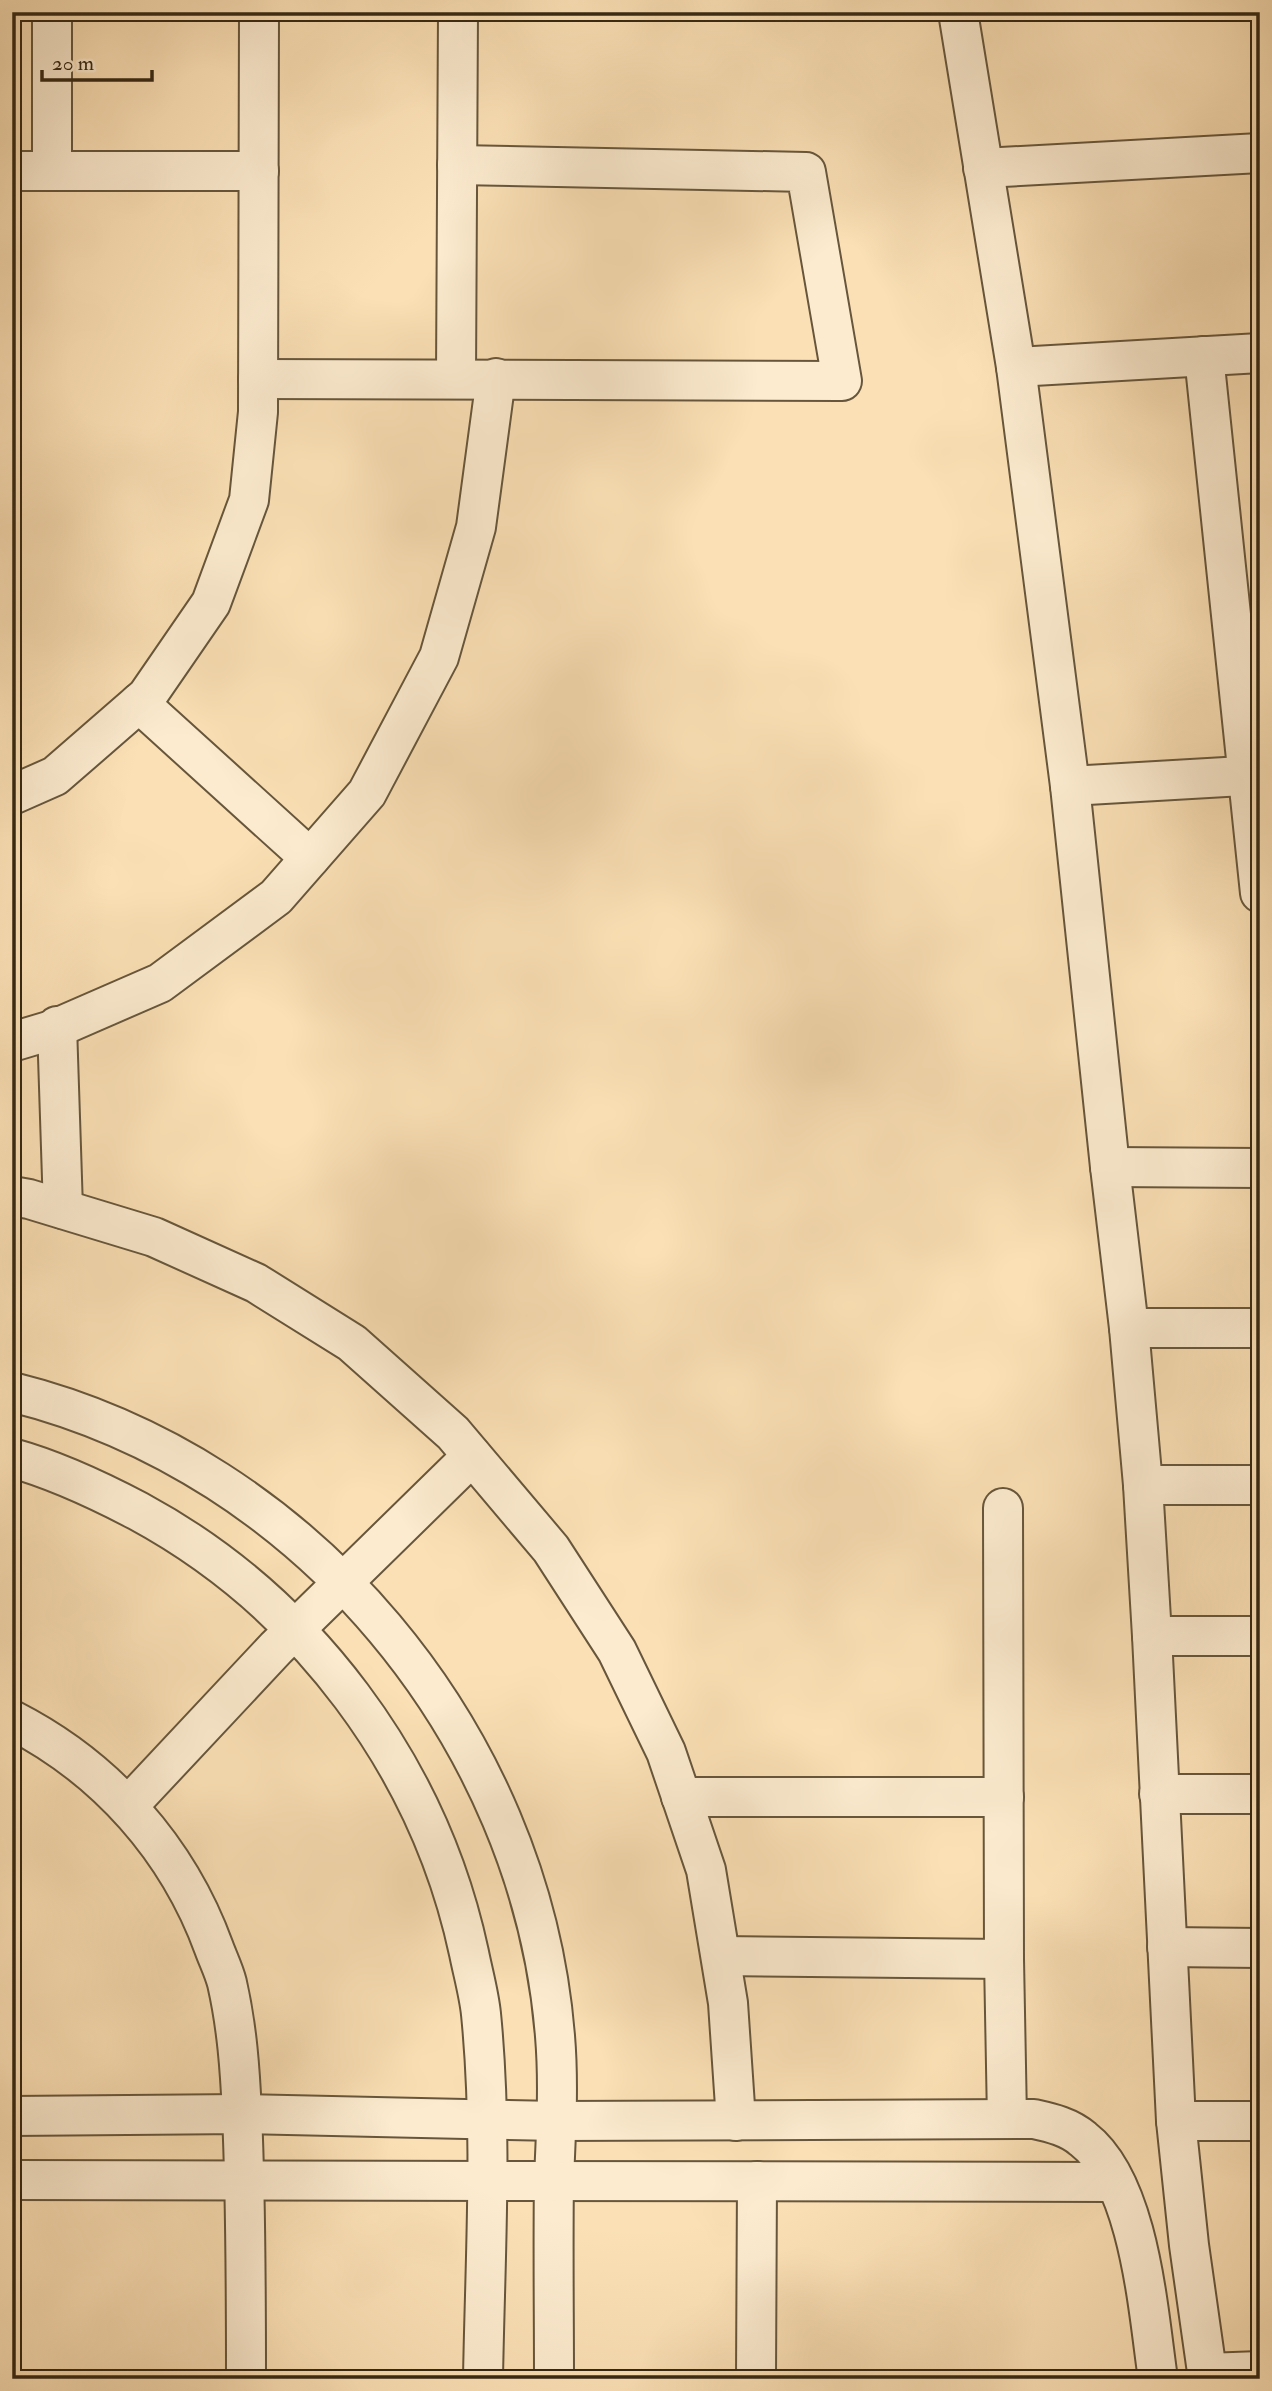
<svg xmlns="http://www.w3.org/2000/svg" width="1272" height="2391" font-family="'IM FELL Double Pica',serif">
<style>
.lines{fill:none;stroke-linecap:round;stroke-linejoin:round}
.street-casing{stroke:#67563c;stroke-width:42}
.street{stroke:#fcebcf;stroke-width:38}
</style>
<rect width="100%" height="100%" fill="#fbe0b5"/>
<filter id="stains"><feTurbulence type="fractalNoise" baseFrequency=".00286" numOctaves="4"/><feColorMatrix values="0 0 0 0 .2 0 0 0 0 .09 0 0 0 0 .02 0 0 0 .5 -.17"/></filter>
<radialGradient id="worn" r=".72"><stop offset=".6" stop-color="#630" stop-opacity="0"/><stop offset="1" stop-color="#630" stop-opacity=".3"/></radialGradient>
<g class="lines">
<defs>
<g id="street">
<polyline points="958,12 1016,367 1070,786 1110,1167 1129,1328 1143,1485 1152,1636 1176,2121 1189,2245 1208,2379"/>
<polyline points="983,168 1260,153"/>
<polyline points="12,171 259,171"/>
<polyline points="52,171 52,12"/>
<polyline points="1204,356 1260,893"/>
<polyline points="1016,367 1260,353"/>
<polyline points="456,378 458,12"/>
<polyline points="258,379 842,381 806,172 457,165"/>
<polyline points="139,703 310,858"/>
<polyline points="1070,786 1260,775"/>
<polyline points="12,795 55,776 147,696 211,603 249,500 258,412 259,12"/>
<polyline points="57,1026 63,1209"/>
<polyline points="12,1042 52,1030 160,983 276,897 367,793 439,657 476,527 496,378"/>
<polyline points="1110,1167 1260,1168"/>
<polyline points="12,1196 29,1199 154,1237 256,1283 352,1343 453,1433 551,1549 617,1651 666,1752 706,1870 728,2003 736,2121"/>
<polyline points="1129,1328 1260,1328"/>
<path d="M12,1392c294,73 519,343 543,644 4,48 1,96 -1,143 -1,67 0,133 0,200"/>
<path d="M12,1458c44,12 86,32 126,53 168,91 291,255 331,442 4,20 10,41 12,61 12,120 4,244 2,365"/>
<polyline points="1143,1485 1260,1485"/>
<polyline points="1003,1508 1004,1959 1007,2119"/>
<polyline points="1152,1636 1260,1636"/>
<path d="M12,1720c94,48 166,129 202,228 4,11 10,23 13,35 10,44 13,86 15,131 4,88 4,176 4,265"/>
<polyline points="1159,1794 1260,1794"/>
<polyline points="681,1797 1004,1797"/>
<polyline points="128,1806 276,1648 472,1456"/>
<polyline points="1167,1947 1260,1948"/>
<polyline points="721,1956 1004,1959"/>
<path d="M12,2116l230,-2 315,7 477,-2c18,4 35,8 49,20 57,44 65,172 75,240"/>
<polyline points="1176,2121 1260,2121"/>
<polyline points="12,2180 1115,2182"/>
<polyline points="1207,2373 1260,2371"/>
<polyline points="756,2379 757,2181"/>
</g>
</defs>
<use href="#street" class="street-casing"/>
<use href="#street" class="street"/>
</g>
<rect width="1272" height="2391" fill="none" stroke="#fbe0b5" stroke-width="42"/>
<rect x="14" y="14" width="1244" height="2363" fill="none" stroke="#362813" stroke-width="3.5"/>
<rect x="21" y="21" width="1230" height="2349" fill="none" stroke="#362813" stroke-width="2"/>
<path d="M42 70v10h110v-10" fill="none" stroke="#362813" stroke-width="3.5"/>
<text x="52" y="70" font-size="21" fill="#362813" stroke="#fcebcf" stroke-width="5" paint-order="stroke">20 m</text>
<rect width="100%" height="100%" filter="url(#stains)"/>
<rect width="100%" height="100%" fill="url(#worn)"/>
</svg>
